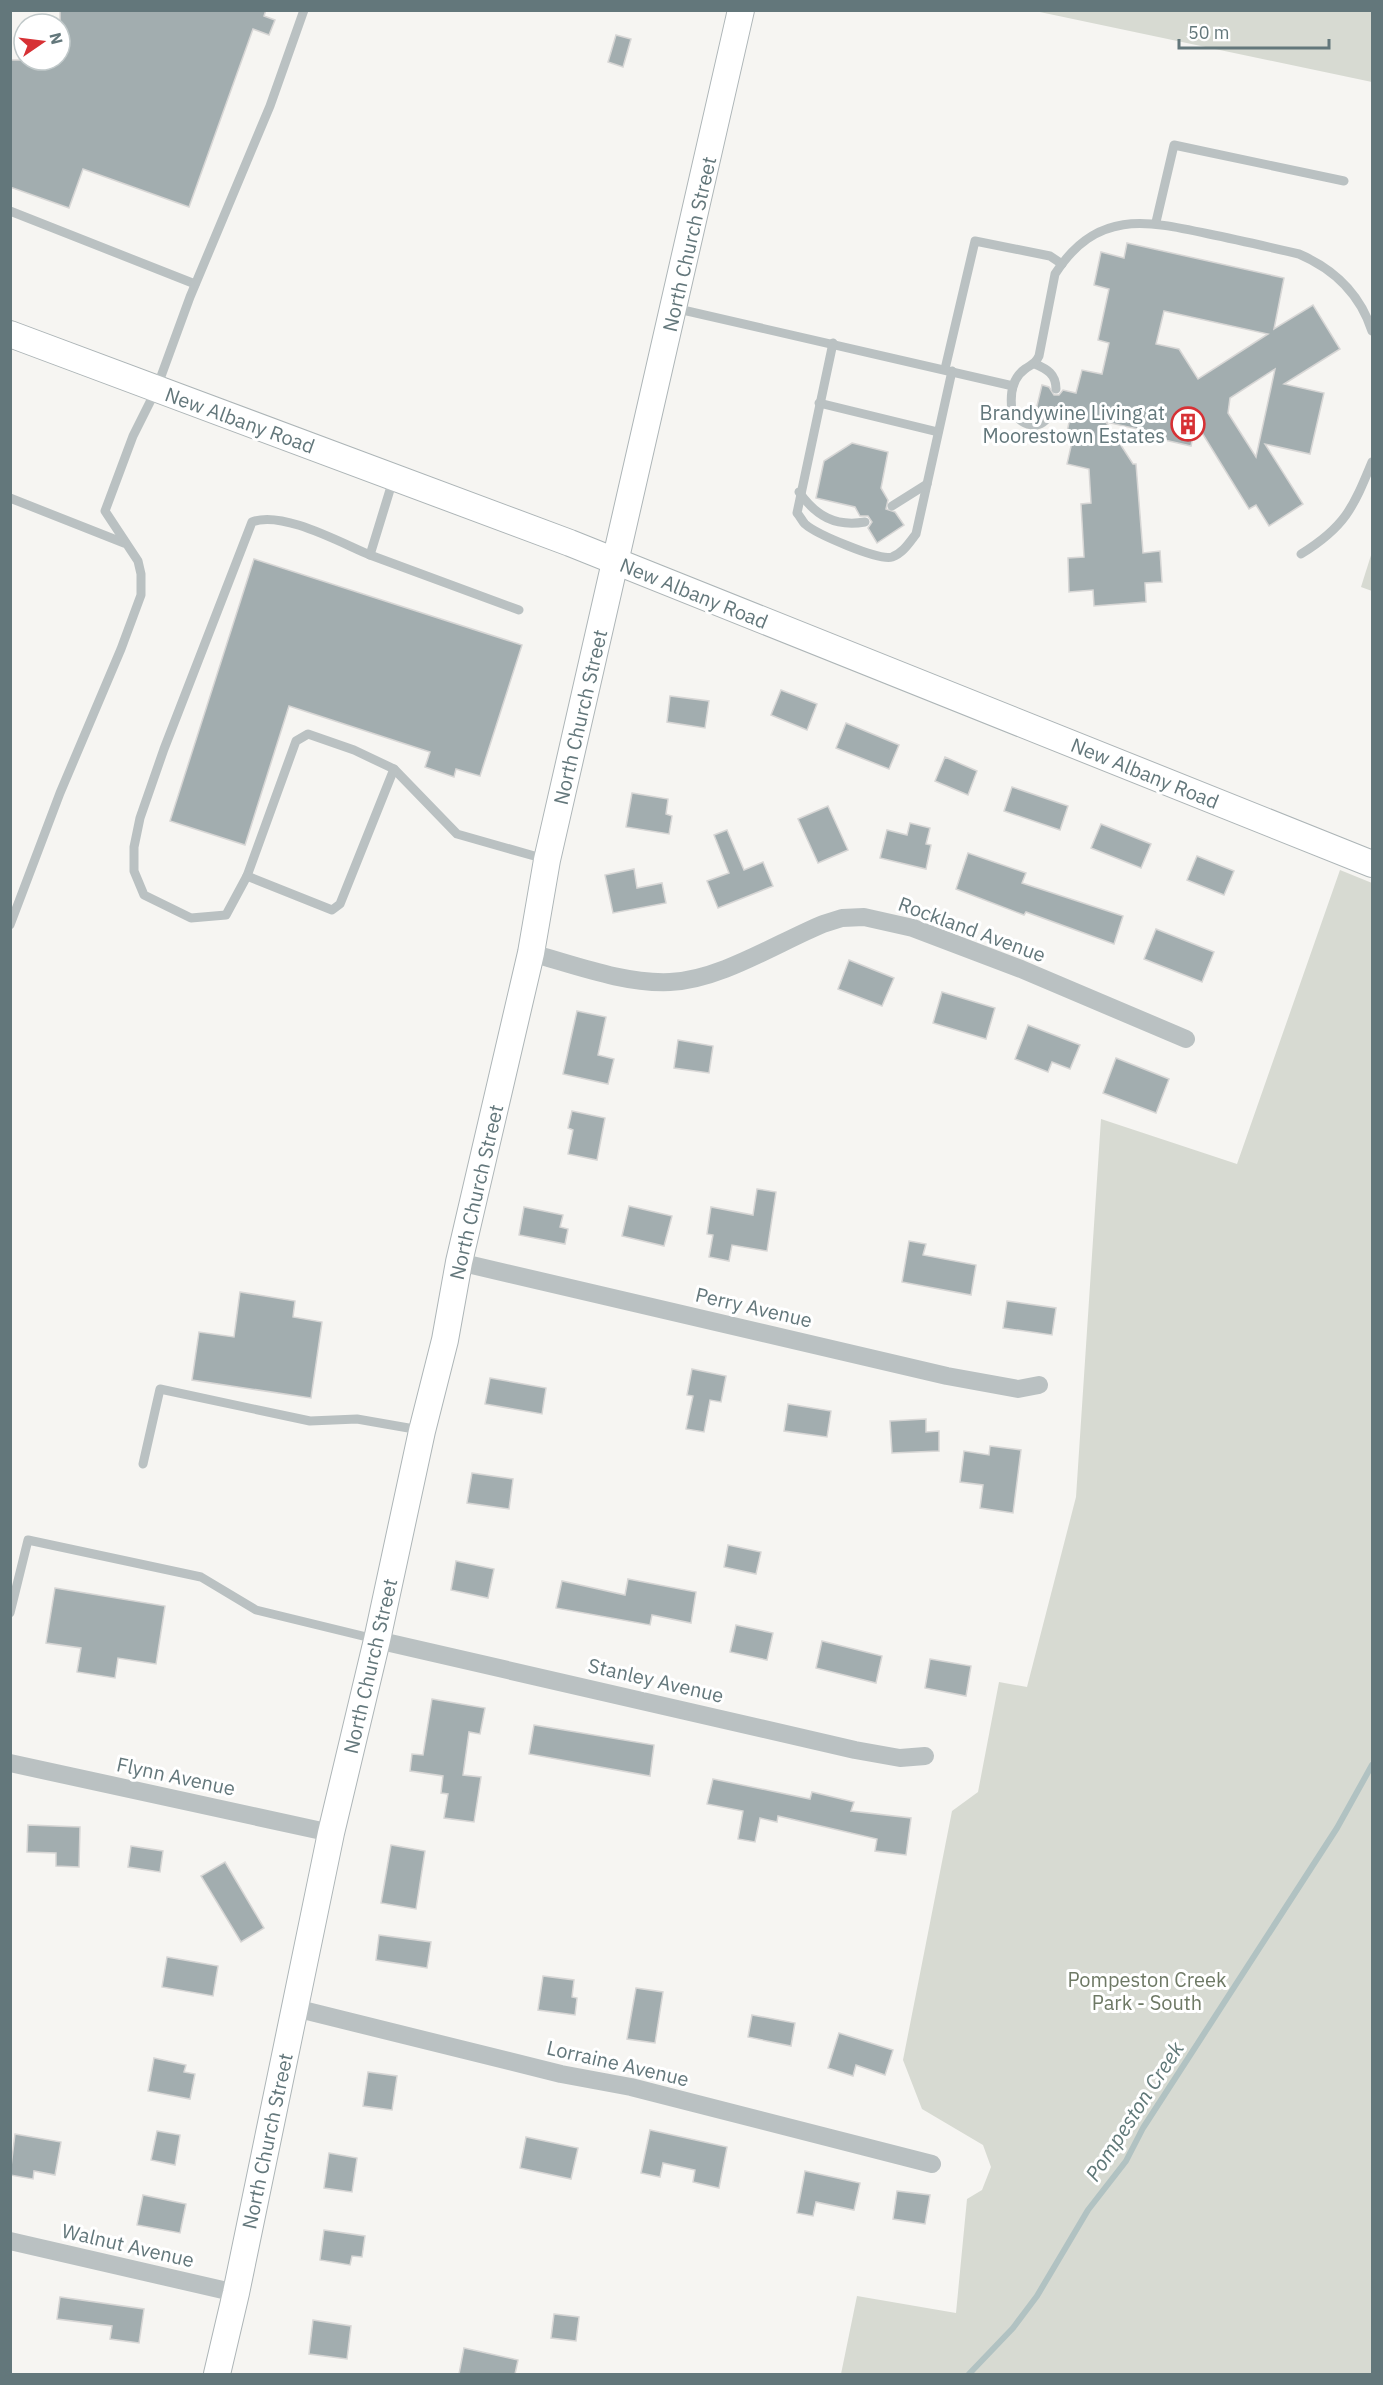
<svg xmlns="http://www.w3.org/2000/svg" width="1383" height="2385" font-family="'IBM Plex Sans',sans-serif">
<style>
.green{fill:#d7dad2}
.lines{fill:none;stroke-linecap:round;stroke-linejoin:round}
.stream{stroke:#b1c2c2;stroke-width:6}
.building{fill:#a2adaf;stroke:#d7d6d5;stroke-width:1.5;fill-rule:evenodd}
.secondary-casing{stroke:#adb5b7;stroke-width:28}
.service{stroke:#bac1c2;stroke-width:9}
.minor{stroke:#bac1c2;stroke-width:18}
.secondary{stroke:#fff;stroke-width:26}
.labels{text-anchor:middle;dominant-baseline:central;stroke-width:6;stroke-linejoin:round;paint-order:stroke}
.street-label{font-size:20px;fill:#63777b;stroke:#fff}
.poi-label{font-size:20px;fill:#63777b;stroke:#fff;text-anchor:end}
.park-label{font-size:20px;fill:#6e7965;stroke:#fff}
.water-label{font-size:21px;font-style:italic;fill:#5e7777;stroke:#fff}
</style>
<rect width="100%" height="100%" fill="#f6f5f2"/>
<g class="green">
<polygon points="1035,11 1372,11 1372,82"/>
<polygon points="1372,552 1372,591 1361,587"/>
<polygon points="1340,870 1372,883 1372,2374 841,2374 857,2296 956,2313 967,2199 982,2190 991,2167 983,2145 922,2109 903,2060 952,1811 978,1792 999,1682 1027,1687 1076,1497 1101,1119 1237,1164"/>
</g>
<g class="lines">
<polyline class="stream" points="969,2374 1013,2328 1037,2296 1088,2210 1126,2161 1143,2128 1337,1828 1372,1765"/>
</g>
<g class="building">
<polygon points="60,10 266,10 264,16 275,20 269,35 253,29 189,207 83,169 69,208 10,187 10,60 60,60"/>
<polygon points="616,35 631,39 623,67 608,62"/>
<path d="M1127,243l157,35 -10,51 39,-24 27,44 -56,35 40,9 -14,61 -45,-10 38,60 -34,22 -13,-21 -7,4 -53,-86 -5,23 -31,-7 1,-5 -55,-12 27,42h3l7,89 17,-2 2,31 -17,1 1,19 -52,4 -1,-16 -24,2 -1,-34 16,-1 -3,-53 10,-1 -2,-34 -22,-5 5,-22 -7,-1 5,-23 -13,-3 -6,-8 -8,5 -7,-2 6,-25 7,2 5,8h5l4,-5 13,3 6,-23 20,4 7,-31 -11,-3 11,-51 -15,-4 7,-33 23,6zM1164,311l104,23 -70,45 -19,-30 -23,-5zM1275,369l-4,19 -15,69 -28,-44 2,-15z"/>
<polygon points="852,443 888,452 881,488 888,500 886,509 895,512 904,525 877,543 868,528 872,522 868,516 860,516 855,507 816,498 824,461"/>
<polygon points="254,559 522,645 480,776 456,769 454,777 425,767 430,752 289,706 245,845 170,821"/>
<polygon points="781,690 817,704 807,730 771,715"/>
<polygon points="670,696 709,701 705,728 667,722"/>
<polygon points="846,723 899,745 889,769 836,748"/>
<polygon points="945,757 977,771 968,795 935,781"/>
<polygon points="1012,787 1068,806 1060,830 1004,811"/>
<polygon points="632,793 668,799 666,814 672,816 669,834 626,827"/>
<polygon points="828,806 848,850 818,863 798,819"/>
<polygon points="910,823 930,828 926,844 931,845 926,869 880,858 887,830 907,835"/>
<polygon points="1101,824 1151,844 1141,868 1091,848"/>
<polygon points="727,830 744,870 763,862 773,886 718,908 707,881 729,873 714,835"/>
<polygon points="968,853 1026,873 1022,883 1123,916 1114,944 1026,912 1024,915 956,889"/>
<polygon points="1197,856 1234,871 1224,895 1187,880"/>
<polygon points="634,869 637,888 662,883 666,903 613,913 605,875"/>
<polygon points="1156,929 1214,952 1202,982 1144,959"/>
<polygon points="849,960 894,978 882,1006 838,989"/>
<polygon points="942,992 995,1008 986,1039 933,1023"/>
<polygon points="577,1011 606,1017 598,1055 614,1059 608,1084 563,1074"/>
<polygon points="1028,1025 1080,1045 1070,1069 1052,1062 1048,1072 1015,1059"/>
<polygon points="678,1040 713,1046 709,1073 674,1068"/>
<polygon points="1116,1058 1169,1079 1156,1113 1103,1093"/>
<polygon points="572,1111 605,1118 597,1160 568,1154 573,1130 568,1128"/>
<polygon points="757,1189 776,1192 767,1251 732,1245 729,1261 709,1257 713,1235 707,1234 711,1207 753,1215"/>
<polygon points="629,1206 672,1216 664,1246 622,1236"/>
<polygon points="524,1207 563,1215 560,1227 568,1229 565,1244 519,1235"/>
<polygon points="909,1241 926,1244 923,1255 976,1265 971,1295 902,1282"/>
<polygon points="240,1292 295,1301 293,1317 322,1322 311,1398 192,1380 199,1332 234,1337"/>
<polygon points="1007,1301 1056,1308 1052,1335 1003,1328"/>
<polygon points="692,1369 726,1376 721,1402 710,1400 704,1432 686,1429 693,1396 687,1395"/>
<polygon points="490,1378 546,1388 542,1414 485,1404"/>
<polygon points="788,1404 831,1411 827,1437 784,1431"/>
<polygon points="926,1419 926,1432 939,1431 939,1451 892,1453 890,1421"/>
<polygon points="990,1446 1021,1450 1013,1513 980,1508 983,1485 960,1482 964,1451 989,1455"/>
<polygon points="472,1473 513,1479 509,1509 467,1503"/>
<polygon points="728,1545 761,1552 756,1574 724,1567"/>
<polygon points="456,1561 494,1569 488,1598 451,1590"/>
<polygon points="628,1579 696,1592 691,1623 652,1615 650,1625 556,1608 562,1581 625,1595"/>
<polygon points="55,1588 165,1606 156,1664 118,1658 115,1678 77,1672 81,1648 46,1643"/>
<polygon points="736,1625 773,1633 767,1660 730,1652"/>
<polygon points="822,1641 882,1656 876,1683 816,1668"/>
<polygon points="930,1659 971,1666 966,1696 925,1688"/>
<polygon points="432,1699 485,1708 480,1734 469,1732 463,1775 481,1777 474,1822 444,1818 448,1794 441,1793 443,1776 410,1771 412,1754 423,1755"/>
<polygon points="534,1725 654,1745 650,1776 529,1754"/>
<polygon points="713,1779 810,1799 812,1792 854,1802 851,1811 911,1818 906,1855 875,1851 877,1839 778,1816 777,1822 760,1818 755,1842 738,1839 743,1811 707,1804"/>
<polygon points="28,1825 80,1827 79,1867 56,1866 56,1853 27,1852"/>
<polygon points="391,1845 425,1851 416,1909 381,1903"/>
<polygon points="131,1846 163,1851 160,1872 128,1867"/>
<polygon points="225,1862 264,1928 241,1942 201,1876"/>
<polygon points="379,1935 431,1942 427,1968 376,1960"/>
<polygon points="167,1957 218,1966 213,1996 162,1987"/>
<polygon points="543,1976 574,1980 572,1997 577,1998 575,2015 538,2010"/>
<polygon points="636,1988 663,1992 655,2043 627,2039"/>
<polygon points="752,2015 795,2023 791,2046 748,2037"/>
<polygon points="839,2033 893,2050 885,2075 856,2065 853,2076 828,2068"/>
<polygon points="154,2058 186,2065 184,2072 195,2074 190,2099 148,2091"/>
<polygon points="368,2072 397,2076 392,2110 363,2106"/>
<polygon points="650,2130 727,2147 719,2188 693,2182 695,2170 663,2163 660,2177 641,2173"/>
<polygon points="157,2131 180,2135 175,2165 151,2160"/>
<polygon points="15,2134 61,2142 55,2175 34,2171 33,2179 10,2175"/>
<polygon points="526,2137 578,2148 571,2179 520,2168"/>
<polygon points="329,2153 357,2158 352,2192 324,2188"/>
<polygon points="805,2171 860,2183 854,2210 816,2202 813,2216 797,2213"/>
<polygon points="897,2191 930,2195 925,2224 893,2219"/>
<polygon points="143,2195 186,2204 180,2233 137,2225"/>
<polygon points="324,2230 365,2236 362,2257 352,2256 350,2265 320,2260"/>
<polygon points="60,2297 144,2309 139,2343 110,2339 112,2326 57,2319"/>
<polygon points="554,2314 579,2317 576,2341 551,2338"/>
<polygon points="313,2320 351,2326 347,2359 309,2354"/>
<polygon points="464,2348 518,2360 515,2374 459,2374"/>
</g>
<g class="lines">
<defs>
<g id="secondary">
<polyline points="10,334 570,543 1372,864"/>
<polyline points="217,2374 236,2293 331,1833 377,1640 422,1431 445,1340 459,1262 531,953 547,860 741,10"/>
</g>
</defs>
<use href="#secondary" class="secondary-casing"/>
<g class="service">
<polyline points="10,211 195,284"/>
<polyline points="1156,222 1174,145 1344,181"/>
<polyline points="674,308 1013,386"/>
<path d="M833,343l-36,170c3,3 5,8 8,11 11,10 74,37 87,33 11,-4 17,-14 24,-23l36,-163"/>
<path d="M1035,364c12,5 21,10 21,25"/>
<polyline points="945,369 975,241 1050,256 1062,264"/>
<polyline points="819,403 938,432"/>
<path d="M1050,414c-10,18 -28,12 -38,-3 -2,-15 -1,-32 13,-42 7,-5 10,-5 14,-13l16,-82c41,-64 90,-54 154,-40 30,6 60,13 90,20 35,15 61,40 73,77"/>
<path d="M393,480l-23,75c-29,-12 -88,-45 -118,-33l-88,227 -24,69 -6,29v24l10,24 47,23 35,-3 21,-39 49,-135 12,-7 46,16 40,19 63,65 88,25"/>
<path d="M799,492c17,24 36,35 66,30"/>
<polyline points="10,498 124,543"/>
<polyline points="892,506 927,484"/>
<path d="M1301,554c44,-27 52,-46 71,-92"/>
<polyline points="370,555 519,610"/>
<polyline points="247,876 332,910 340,904 394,769"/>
<polyline points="10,925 60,793 121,649 141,595 141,574 138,561 105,511 133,436 156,390 190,297 270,106 304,10"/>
<polyline points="143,1464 160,1389 310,1421 357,1419 420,1430"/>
<polyline points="10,1613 28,1540 201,1577 256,1610 375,1639"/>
</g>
<g class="minor">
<path d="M531,953c44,12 93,31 139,29 50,-2 107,-39 153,-58l19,-6 22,-1 49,11 108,41 165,70"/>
<polyline points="459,1262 947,1376 1018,1389 1039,1385"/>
<polyline points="377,1640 855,1750 900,1758 925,1756"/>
<polyline points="10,1763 331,1833"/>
<polyline points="295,2008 561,2074 631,2087 932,2164"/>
<polyline points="10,2241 236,2293"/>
</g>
<use href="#secondary" class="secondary"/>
</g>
<defs>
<symbol id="building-ring" viewBox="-11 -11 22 22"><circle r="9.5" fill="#fff" stroke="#d73135" stroke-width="1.5"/><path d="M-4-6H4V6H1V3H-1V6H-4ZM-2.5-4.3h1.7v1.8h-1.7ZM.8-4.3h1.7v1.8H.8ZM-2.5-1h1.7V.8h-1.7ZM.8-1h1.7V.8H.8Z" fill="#d73135"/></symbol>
</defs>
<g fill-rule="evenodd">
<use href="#building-ring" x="1169" y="405" width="38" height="38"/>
</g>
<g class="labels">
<g class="street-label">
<text transform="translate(689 244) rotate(-77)">North Church Street</text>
<text transform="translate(240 420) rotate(20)">New Albany Road</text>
<text transform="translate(694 593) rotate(22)">New Albany Road</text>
<text transform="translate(580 717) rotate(-77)">North Church Street</text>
<text transform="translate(1145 773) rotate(22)">New Albany Road</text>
<text transform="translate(972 929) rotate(20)">Rockland Avenue</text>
<text transform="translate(476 1192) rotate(-77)">North Church Street</text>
<text transform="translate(754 1307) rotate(13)">Perry Avenue</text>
<text transform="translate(370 1666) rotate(-77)">North Church Street</text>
<text transform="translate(656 1680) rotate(13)">Stanley Avenue</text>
<text transform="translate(176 1776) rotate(12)">Flynn Avenue</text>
<text transform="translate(618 2063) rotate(13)">Lorraine Avenue</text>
<text transform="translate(267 2141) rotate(-78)">North Church Street</text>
<text transform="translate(128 2245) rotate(13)">Walnut Avenue</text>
</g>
<g class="poi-label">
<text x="1165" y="412">Brandywine Living at<tspan x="1165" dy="23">Moorestown Estates</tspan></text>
</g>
<g class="park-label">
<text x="1147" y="1979">Pompeston Creek<tspan x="1147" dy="23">Park - South</tspan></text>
</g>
<g class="water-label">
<text transform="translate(1134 2111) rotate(-57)">Pompeston Creek</text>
</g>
</g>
<rect width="1383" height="2385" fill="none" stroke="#63777b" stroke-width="24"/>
<g transform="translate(42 42) rotate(76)"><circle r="28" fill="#ffffff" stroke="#c1c9ca" stroke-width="1.5"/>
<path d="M0-4.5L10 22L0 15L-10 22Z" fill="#d73135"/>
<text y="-9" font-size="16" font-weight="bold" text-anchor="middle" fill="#63777b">N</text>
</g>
<path d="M1179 39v9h150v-9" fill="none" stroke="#63777b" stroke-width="3"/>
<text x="1188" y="39" font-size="18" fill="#63777b" stroke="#ffffff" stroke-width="4.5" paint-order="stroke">50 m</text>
</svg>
